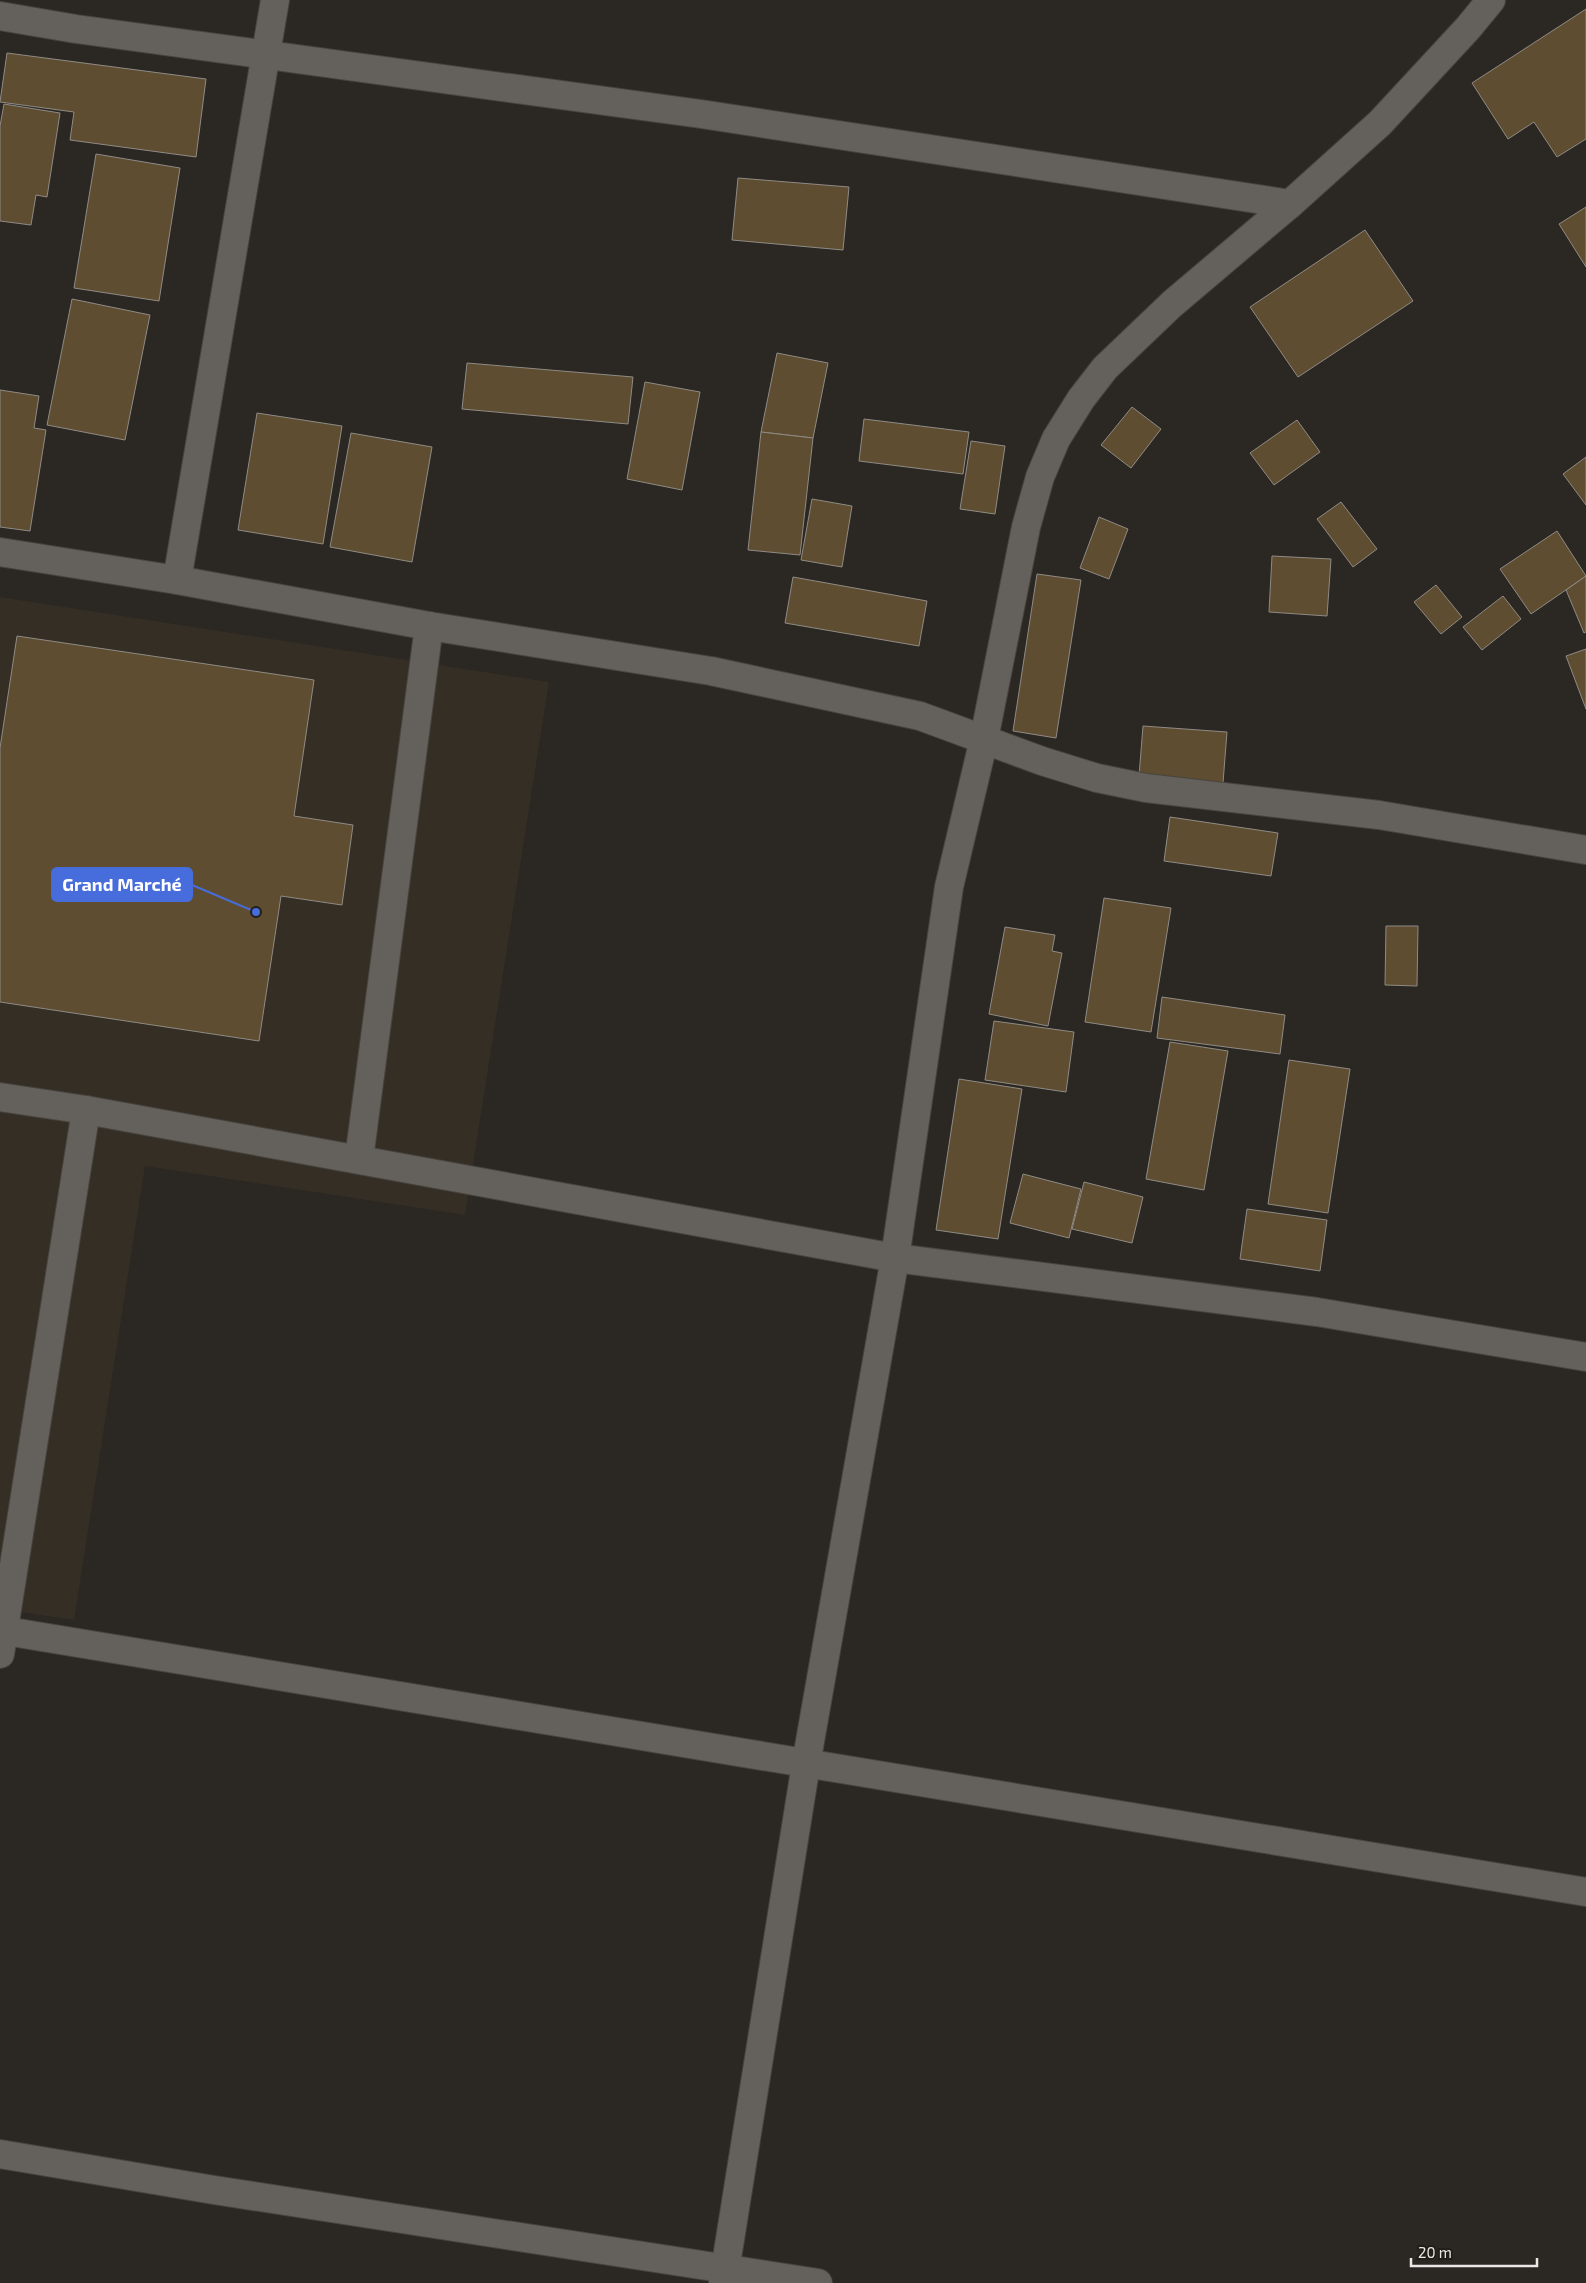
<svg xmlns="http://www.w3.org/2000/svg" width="1586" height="2283" font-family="'Exo 2',sans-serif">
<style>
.built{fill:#342e24}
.building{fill:#5f4d31;stroke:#8f8b85}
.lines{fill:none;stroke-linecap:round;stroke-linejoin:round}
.street-casing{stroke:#474440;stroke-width:30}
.street{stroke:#64605b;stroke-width:28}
.leader{fill:none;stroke:#466ddb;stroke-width:2}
.callout-dot{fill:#466ddb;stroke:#211e19;stroke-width:2}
.callout{fill:#466ddb;stroke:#466ddb;stroke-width:2}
.callout-label{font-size:18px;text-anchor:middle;font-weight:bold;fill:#fff}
</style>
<rect width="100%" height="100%" fill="#2b2723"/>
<polygon class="built" points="0,597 549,682 465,1215 145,1166 74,1620 0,1609"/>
<g class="building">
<polygon points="1586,9 1586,139 1557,157 1534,122 1508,139 1472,83"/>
<polygon points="7,53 206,79 196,157 70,140 74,112 0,102"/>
<polygon points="4,104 60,113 47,197 36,195 31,225 0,221 0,126"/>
<polygon points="96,154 180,168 159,301 74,288"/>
<polygon points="738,178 849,187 843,250 732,240"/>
<polygon points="1586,207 1586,267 1559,224"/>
<polygon points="1365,230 1413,301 1298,377 1250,307"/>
<polygon points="72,299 150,315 125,440 47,425"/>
<polygon points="777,353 828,363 813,438 761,432"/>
<polygon points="467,363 633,377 628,424 462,409"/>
<polygon points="645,382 700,392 682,490 627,479"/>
<polygon points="0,390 39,396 34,428 46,430 30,531 0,527"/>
<polygon points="1132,407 1161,429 1131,468 1101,445"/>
<polygon points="257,413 342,426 323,544 238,530"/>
<polygon points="864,419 969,432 963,474 859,461"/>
<polygon points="1297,420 1320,452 1274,485 1250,453"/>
<polygon points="761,432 813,438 800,555 748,550"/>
<polygon points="351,433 432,447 412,562 330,547"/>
<polygon points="971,441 1005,446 995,514 960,509"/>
<polygon points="1586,457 1586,505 1563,474"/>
<polygon points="812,499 852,506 842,567 801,560"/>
<polygon points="1341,502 1377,549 1353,567 1317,519"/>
<polygon points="1099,517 1128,529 1109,579 1080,568"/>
<polygon points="1557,531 1586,576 1531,614 1500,569"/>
<polygon points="1272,556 1331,559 1327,616 1269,612"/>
<polygon points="1037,574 1081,580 1056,738 1013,731"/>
<polygon points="1586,576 1586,632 1584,633 1566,590"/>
<polygon points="793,577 927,601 919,646 785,623"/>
<polygon points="1436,585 1462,617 1441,634 1414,602"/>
<polygon points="1503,596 1521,619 1482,650 1463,627"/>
<polygon points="17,636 314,680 294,816 353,825 342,905 281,896 259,1041 0,1002 0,748"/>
<polygon points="1586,649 1586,709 1566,656"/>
<polygon points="1143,726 1227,732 1223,783 1139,776"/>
<polygon points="1170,817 1278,833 1271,876 1164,861"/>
<polygon points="1104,898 1171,908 1151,1032 1085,1022"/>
<polygon points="1386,926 1418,926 1417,986 1385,985"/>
<polygon points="1005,927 1055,935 1052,951 1062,953 1048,1026 989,1014"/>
<polygon points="1162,997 1285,1015 1280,1054 1157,1038"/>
<polygon points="994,1021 1074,1032 1066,1092 985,1080"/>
<polygon points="1170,1042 1228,1051 1204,1190 1146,1179"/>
<polygon points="1289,1060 1350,1069 1328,1213 1268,1204"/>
<polygon points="959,1079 1022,1089 998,1239 936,1230"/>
<polygon points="1023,1174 1081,1189 1069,1238 1010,1223"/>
<polygon points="1084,1182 1143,1197 1132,1243 1072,1229"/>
<polygon points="1247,1209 1327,1220 1320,1271 1240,1259"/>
</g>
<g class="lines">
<defs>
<g id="street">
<polyline points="0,16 76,29 701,114 1290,204"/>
<polyline points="0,552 177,580 429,626 711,671 920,716 1042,761 1097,778 1146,788 1379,815 1586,850"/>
<polyline points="177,580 275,0"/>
<polyline points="0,1097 86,1110 895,1258 1317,1312 1586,1357"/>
<polyline points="359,1159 429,626"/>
<polyline points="0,1630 1586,1892"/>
<polyline points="0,1654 86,1110"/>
<polyline points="0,2154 214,2190 818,2283"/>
<polyline points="723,2283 806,1764 895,1258 949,887 984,739 1026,527 1040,477 1056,439 1081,399 1105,368 1172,304 1290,204 1380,123 1468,28 1491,0"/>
</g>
</defs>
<use href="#street" class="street-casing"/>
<use href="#street" class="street"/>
</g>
<path class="leader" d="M256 912L192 885"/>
<circle class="callout-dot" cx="256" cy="912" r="5"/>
<rect class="callout" x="52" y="868" width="140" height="33" rx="5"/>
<g class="callout-label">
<text x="122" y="891">Grand Marché</text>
</g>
<path d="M1411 2258v8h126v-8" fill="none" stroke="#eae8e5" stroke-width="2.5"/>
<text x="1418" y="2258" font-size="15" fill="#eae8e5" stroke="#211e19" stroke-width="4" paint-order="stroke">20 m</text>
</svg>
